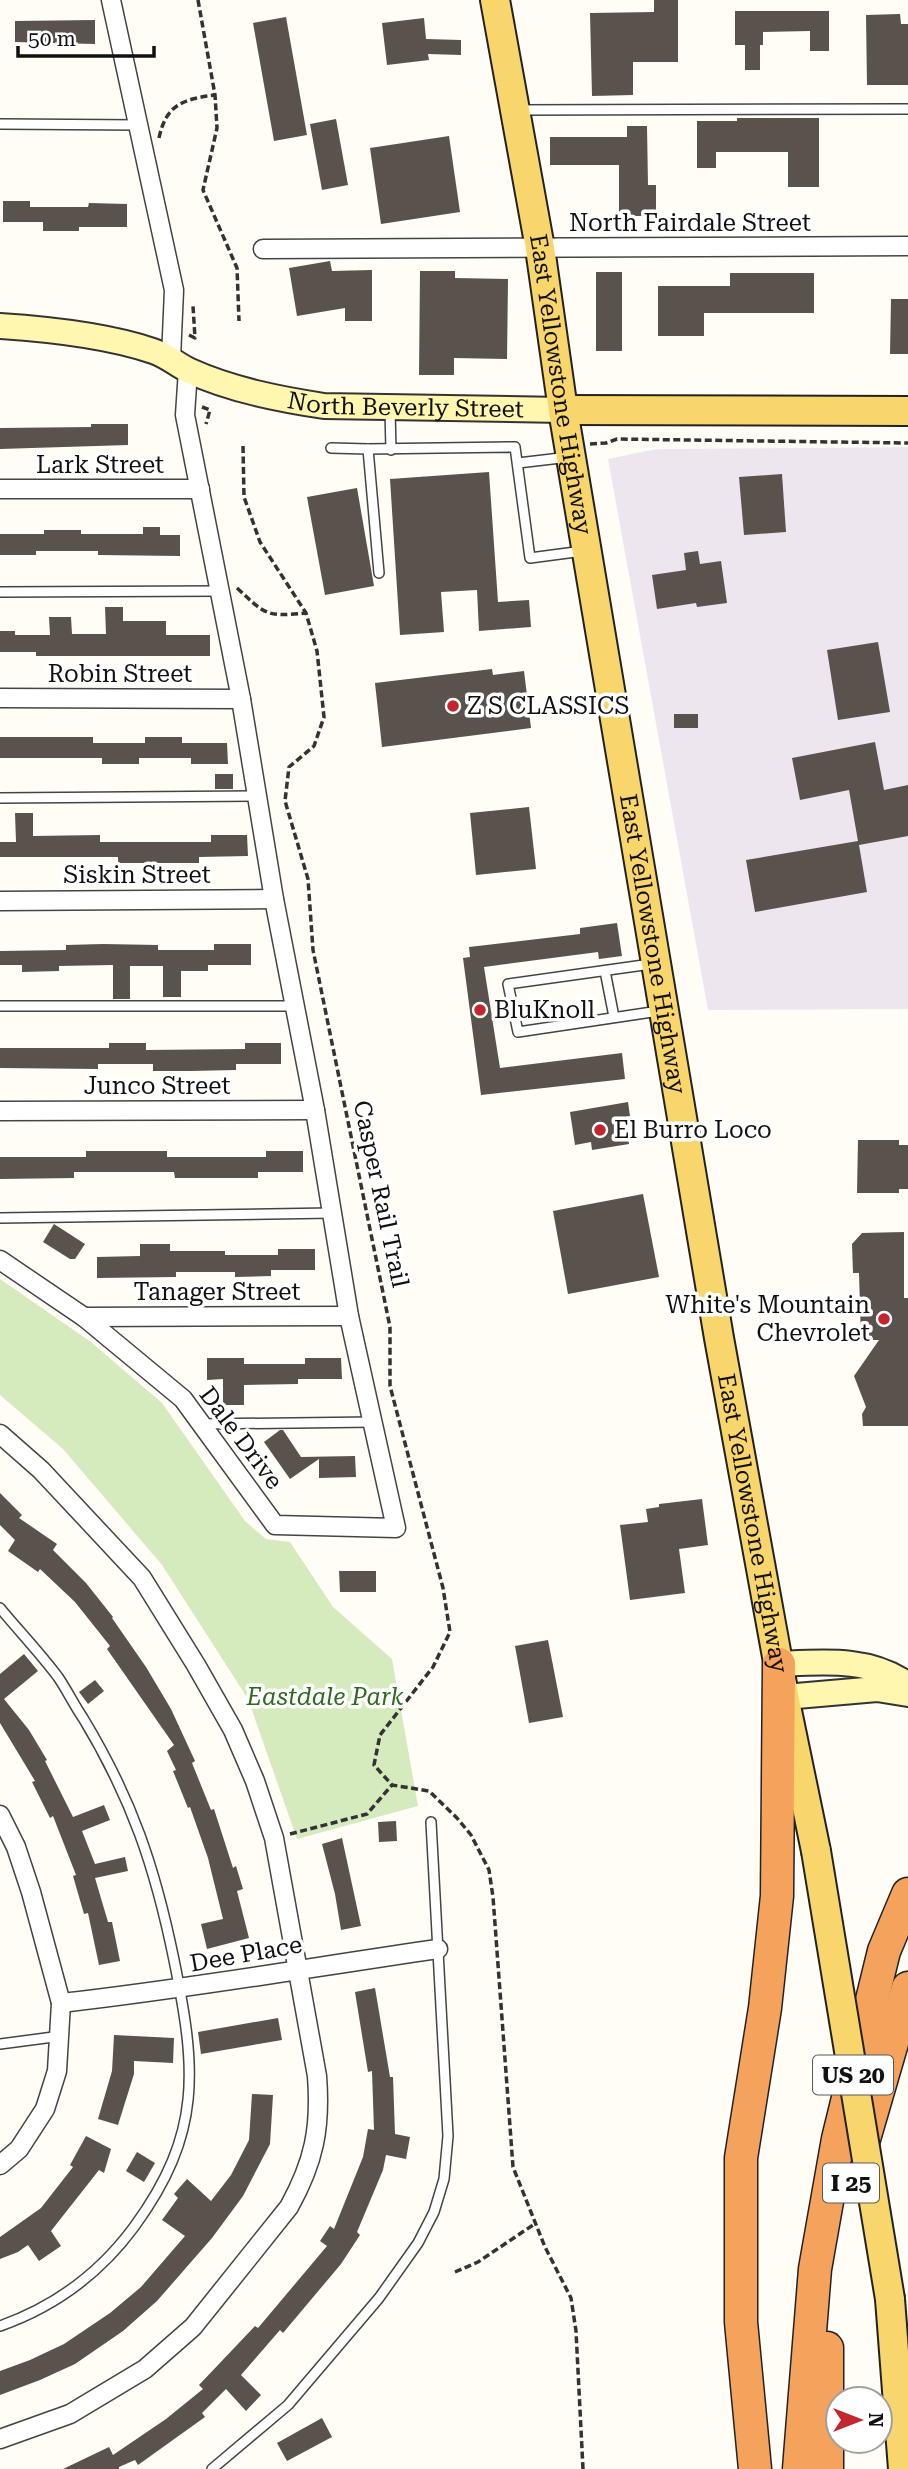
<svg xmlns="http://www.w3.org/2000/svg" width="908" height="2469" font-family="'Roboto Serif',serif">
<style>
.industrial{fill:#eee6ef}
.green{fill:#d5ebbd}
.building{fill:#5a524d}
.lines{fill:none;stroke-linecap:round;stroke-linejoin:round}
.service-casing{stroke:#444;stroke-width:12}
.minor-casing{stroke:#444;stroke-width:21}
.secondary-casing{stroke:#333;stroke-width:28}
.primary-casing{stroke:#222;stroke-width:32}
.motorway-casing{stroke:#222;stroke-width:35}
.path{stroke:#333;stroke-width:3.5;stroke-dasharray:7 3.5;stroke-linecap:butt}
.service{stroke:#fff;stroke-width:9}
.minor{stroke:#fff;stroke-width:18}
.secondary{stroke:#fff6b0;stroke-width:24}
.primary{stroke:#f9d66b;stroke-width:28}
.motorway{stroke:#f5a25d;stroke-width:32}
.primary-bridge-casing{stroke:#222;stroke-width:32;stroke-linecap:butt}
.primary-bridge{stroke:#f9d66b;stroke-width:28}
.poi-dot{fill:#c4262e;stroke:#fff;stroke-width:2.5}
.labels{text-anchor:middle;dominant-baseline:central;stroke-width:7;stroke-linejoin:round;paint-order:stroke}
.shield{fill:#fff;stroke:#585858;stroke-width:2}
.shield-label{font-size:23px;font-weight:bold;fill:#111}
.street-label{font-size:24px;fill:#111;stroke:#fff}
.poi-label{font-size:24px;fill:#111;stroke:#fff;text-anchor:start}
.park-label{font-size:24px;font-style:italic;fill:#2f6b1f;stroke:#fff}
</style>
<rect width="100%" height="100%" fill="#fffdf5"/>
<polygon class="industrial" points="908,447 908,1009 708,1010 608,459 656,449"/>
<polygon class="green" points="0,1279 91,1342 162,1403 245,1521 266,1539 290,1542 333,1607 392,1659 418,1806 297,1839 248,1699 162,1565 63,1449 0,1395"/>
<g class="building">
<polygon points="654,0 678,0 678,62 633,62 633,95 592,96 590,13 654,12"/>
<polygon points="735,11 829,11 829,51 810,51 810,31 763,32 763,45 760,45 760,70 745,70 745,45 735,45"/>
<polygon points="900,14 901,24 908,24 908,85 867,85 866,15"/>
<polygon points="286,17 307,135 274,141 253,23"/>
<polygon points="424,18 426,39 461,40 461,55 428,54 429,60 387,65 382,23"/>
<polygon points="95,20 95,44 15,42 15,21"/>
<polygon points="737,118 819,118 819,187 788,187 788,152 716,152 716,168 697,168 697,121 737,121"/>
<polygon points="336,119 348,185 322,190 310,124"/>
<polygon points="627,126 647,126 648,185 656,185 656,216 619,216 619,165 550,165 550,137 627,137"/>
<polygon points="449,136 460,212 381,224 370,148"/>
<polygon points="3,201 30,201 30,207 88,207 89,203 127,204 127,227 79,227 79,231 43,231 43,222 3,222"/>
<polygon points="330,261 332,271 372,270 372,321 345,321 345,308 297,316 289,268"/>
<polygon points="420,271 455,271 455,278 508,279 507,359 454,358 454,375 419,375"/>
<rect x="596" y="272" width="26" height="79"/>
<polygon points="730,273 814,273 814,313 704,313 704,336 658,336 658,286 730,286"/>
<polygon points="891,299 908,299 908,354 890,354"/>
<polygon points="91,424 128,424 128,445 0,449 0,428 91,427"/>
<polygon points="489,472 498,602 529,600 531,627 479,631 477,590 441,592 444,632 400,635 390,479"/>
<polygon points="782,474 786,532 744,535 739,477"/>
<polygon points="357,488 374,586 325,595 307,497"/>
<polygon points="143,527 160,527 160,535 180,535 180,556 98,555 98,551 36,551 36,555 0,555 0,534 44,534 44,530 81,530 81,534 143,534"/>
<polygon points="698,551 700,564 721,561 727,603 697,607 696,603 657,609 652,575 686,570 684,553"/>
<polygon points="105,607 123,607 123,621 166,621 166,635 210,635 210,656 36,656 36,652 0,652 0,631 15,631 15,635 50,635 49,617 71,617 72,634 106,634"/>
<polygon points="878,642 890,712 838,720 827,650"/>
<polygon points="492,669 493,675 524,671 531,728 382,747 375,683"/>
<rect x="674" y="714" width="24" height="14"/>
<polygon points="0,737 93,737 93,743 145,743 145,737 182,737 182,743 227,743 228,764 191,764 191,758 139,758 139,764 102,764 102,758 0,758"/>
<polygon points="875,742 884,790 908,785 908,836 859,845 867,892 755,912 746,860 858,841 849,790 800,800 792,758"/>
<rect x="215" y="774" width="18" height="15"/>
<polygon points="529,807 536,869 476,875 470,813"/>
<polygon points="15,813 33,813 33,836 100,835 100,842 211,842 211,835 247,835 248,856 199,857 199,863 118,863 118,857 0,857 0,842 16,842"/>
<polygon points="617,923 622,956 599,959 598,952 484,967 500,1068 622,1053 625,1079 481,1095 463,958 470,957 469,947 580,934 580,928"/>
<polygon points="103,944 158,945 158,950 214,950 214,944 251,944 251,965 208,965 208,971 181,971 181,997 163,997 163,966 130,966 130,999 113,999 113,965 59,966 59,971 22,972 22,965 0,965 0,951 66,950 66,945"/>
<polygon points="109,1043 146,1043 146,1050 245,1049 245,1043 281,1043 281,1064 236,1064 236,1070 190,1071 153,1071 153,1064 98,1064 98,1069 0,1068 0,1048 109,1048"/>
<polygon points="628,1102 630,1116 625,1117 629,1144 592,1150 591,1142 575,1145 570,1112"/>
<polygon points="858,1140 899,1140 899,1145 908,1145 908,1189 899,1189 899,1193 857,1193"/>
<polygon points="86,1151 167,1151 167,1157 266,1157 266,1151 303,1151 303,1172 258,1172 258,1178 175,1178 174,1172 74,1172 74,1178 0,1179 0,1157 86,1157"/>
<polygon points="643,1194 659,1277 568,1294 553,1211"/>
<polygon points="54,1224 85,1244 75,1259 70,1259 43,1242"/>
<polygon points="904,1232 904,1298 908,1298 908,1426 863,1426 862,1414 866,1407 854,1376 879,1340 861,1340 859,1273 853,1273 852,1244 862,1233"/>
<polygon points="140,1244 170,1244 170,1251 225,1251 225,1255 278,1255 278,1249 315,1249 315,1270 271,1270 271,1276 235,1277 235,1272 176,1272 176,1277 97,1278 97,1257 140,1256"/>
<polygon points="207,1358 244,1358 244,1364 305,1364 305,1358 341,1358 342,1379 298,1379 298,1384 244,1385 244,1405 223,1405 223,1379 207,1380"/>
<polygon points="280,1430 283,1430 301,1457 355,1456 356,1477 319,1478 319,1459 290,1479 264,1442"/>
<polygon points="0,1493 22,1515 19,1518 57,1544 53,1550 86,1583 113,1617 112,1618 146,1667 171,1709 195,1761 192,1763 211,1810 214,1809 233,1868 236,1866 243,1889 237,1891 249,1938 207,1949 201,1924 223,1919 208,1858 190,1807 188,1808 173,1771 176,1770 167,1751 174,1745 107,1649 110,1646 75,1602 40,1569 38,1572 8,1551 15,1540 0,1525"/>
<polygon points="702,1499 708,1545 679,1549 685,1593 630,1600 620,1525 648,1522 646,1509 659,1507 659,1504"/>
<polygon points="339,1571 376,1571 376,1592 340,1592"/>
<polygon points="548,1640 563,1717 529,1723 515,1646"/>
<polygon points="24,1654 38,1671 4,1699 29,1730 47,1760 45,1761 73,1817 104,1805 110,1820 82,1831 95,1864 125,1857 128,1871 95,1878 108,1922 112,1922 120,1961 99,1965 88,1913 84,1914 73,1876 76,1875 53,1816 50,1818 32,1782 35,1781 0,1723 0,1674"/>
<polygon points="95,1680 104,1691 88,1704 79,1692"/>
<polygon points="396,1821 397,1841 379,1842 378,1822"/>
<polygon points="342,1838 361,1926 341,1930 335,1894 322,1844"/>
<polygon points="375,1988 390,2077 393,2077 395,2134 410,2137 406,2159 386,2155 383,2170 357,2232 360,2235 341,2264 283,2333 280,2330 241,2375 261,2395 246,2411 226,2389 202,2413 205,2417 138,2465 135,2460 119,2467 119,2469 63,2469 109,2447 113,2455 166,2419 203,2389 199,2385 255,2326 258,2328 327,2246 320,2241 330,2226 334,2229 363,2157 368,2129 374,2130 372,2071 368,2072 355,1992"/>
<polygon points="278,2018 282,2040 201,2054 198,2032"/>
<polygon points="114,2035 174,2038 173,2063 134,2061 134,2074 118,2125 98,2119 112,2071"/>
<polygon points="252,2094 273,2095 270,2144 243,2196 212,2238 157,2301 123,2331 75,2364 40,2380 0,2395 0,2371 30,2360 64,2344 110,2313 141,2287 185,2236 162,2220 178,2198 174,2194 187,2179 211,2201 231,2175 249,2140"/>
<polygon points="86,2136 111,2149 104,2173 99,2170 51,2231 61,2246 39,2261 28,2245 18,2252 0,2259 0,2237 41,2208 73,2167 70,2165"/>
<polygon points="137,2152 155,2163 144,2182 126,2171"/>
<polygon points="322,2418 332,2437 287,2461 277,2443"/>
</g>
<g class="lines">
<defs>
<g id="service">
<polyline points="518,110 908,109"/>
<polyline points="0,124 139,125"/>
<polyline points="390,410 391,450"/>
<polyline points="331,448 368,449"/>
<polyline points="518,463 569,457"/>
<polyline points="379,573 368,449 515,447 530,558 583,551"/>
<polyline points="0,592 220,591"/>
<polyline points="0,798 257,796"/>
<polyline points="651,964 508,984 518,1032 659,1011"/>
<polyline points="605,971 614,1017"/>
<polyline points="0,1006 295,1006"/>
<polyline points="0,1218 332,1213"/>
<polyline points="201,1424 374,1422"/>
<path d="M0,1608c19,23 40,45 58,69 9,13 16,28 25,41 49,81 72,149 91,242 22,108 29,173 -40,267 -34,46 -80,80 -134,99"/>
<polyline points="0,2044 61,2036"/>
<polyline points="212,2469 288,2405 379,2298 418,2243 434,2212 444,2179 448,2136 431,1822"/>
</g>
<g id="minor">
<polyline points="111,0 174,290 171,358"/>
<polyline points="263,249 908,246"/>
<polyline points="0,489 200,489"/>
<polyline points="0,698 241,699"/>
<polyline points="0,901 274,899"/>
<polyline points="0,1111 315,1110"/>
<polyline points="0,1260 84,1317 183,1399 275,1525 396,1528 349,1316 315,1110 274,899 241,699 185,415 188,370"/>
<polyline points="84,1317 349,1316"/>
<path d="M0,1434l41,36 101,108 54,87 37,65 22,51 19,57 43,238c4,52 -3,86 -28,131l-96,120 -48,42 -75,45 -70,25"/>
<polyline points="0,1815 16,1847 31,1892 61,2003 57,2071 45,2109 19,2149 0,2165"/>
<path d="M61,2003c126,-14 252,-36 377,-54"/>
</g>
<g id="secondary">
<path id="s1" d="M0,326c46,3 109,10 153,25 15,5 24,14 37,20 42,19 89,28 134,35l239,4"/>
<path d="M779,1664c44,-2 91,-7 129,21"/>
<polyline points="785,1697 877,1689 908,1694"/>
</g>
<g id="primary">
<path id="s2" d="M495,0l45,248 23,162 156,928 67,368 30,145"/>
<polyline points="563,410 908,411"/>
<polyline points="890,2299 903,2469"/>
</g>
<g id="motorway">
<polyline points="861,2149 908,1988"/>
<polyline points="755,2469 741,2322 741,2158 765,2008 777,1896 779,1664"/>
<polyline points="799,2469 815,2269 838,2139 884,1951 908,1894"/>
<polyline points="827,2469 827,2348"/>
</g>
</defs>
<use href="#service" class="service-casing"/>
<use href="#minor" class="minor-casing"/>
<use href="#secondary" class="secondary-casing"/>
<use href="#primary" class="primary-casing"/>
<use href="#motorway" class="motorway-casing"/>
<g class="path">
<polyline points="198,0 215,95 217,128 203,190 237,268 239,321"/>
<path d="M159,138c7,-34 25,-39 56,-43"/>
<polyline points="189,335 195,338 193,306"/>
<polyline points="202,407 210,410 206,424"/>
<polyline points="590,444 606,443 617,439 908,443"/>
<polyline points="243,446 244,497 260,542 306,613 317,651 324,717 314,746 289,767 285,801 308,879 313,950 390,1327 390,1386 443,1588 450,1632 433,1667 380,1735 374,1765 392,1785 429,1791 457,1818 471,1835 489,1870 493,1897 513,2167 545,2247 571,2298 576,2331 583,2469"/>
<path d="M237,588c29,27 29,29 69,25"/>
<polyline points="290,1834 367,1814 392,1785"/>
<polyline points="455,2272 478,2262 536,2223"/>
</g>
<use href="#service" class="service"/>
<use href="#minor" class="minor"/>
<use href="#secondary" class="secondary"/>
<use href="#primary" class="primary"/>
<use href="#motorway" class="motorway"/>
<defs>
<polyline id="primary-bridge" points="816,1851 890,2299"/>
</defs>
<use href="#primary-bridge" class="primary-bridge-casing"/>
<use href="#primary-bridge" class="primary-bridge"/>
</g>
<g class="poi-dot">
<circle cx="453" cy="706" r="7"/>
<circle cx="480" cy="1010" r="7"/>
<circle cx="600" cy="1130" r="7"/>
<circle cx="884" cy="1319" r="7"/>
</g>
<g class="labels">
<g class="shield">
<rect x="813" y="2055.5" width="80" height="39" rx="5"/>
<rect x="823" y="2163.5" width="56" height="39" rx="5"/>
</g>
<g class="shield-label">
<text x="853" y="2075">US 20</text>
<text x="851" y="2183">I 25</text>
</g>
<g class="street-label">
<text x="690" y="223">North Fairdale Street</text>
<text stroke="none"><textPath href="#s2" startOffset="390">East Yellowstone Highway</textPath></text>
<text stroke="none"><textPath href="#s1" startOffset="418">North Beverly Street</textPath></text>
<text x="100" y="465">Lark Street</text>
<text x="120" y="674">Robin Street</text>
<text x="137" y="875">Siskin Street</text>
<text stroke="none"><textPath href="#s2" startOffset="957">East Yellowstone Highway</textPath></text>
<text x="157" y="1086">Junco Street</text>
<text transform="translate(381 1194) rotate(78)">Casper Rail Trail</text>
<text x="217" y="1292">Tanager Street</text>
<text transform="translate(241 1438) rotate(53)">Dale Drive</text>
<text stroke="none"><textPath href="#s2" startOffset="1545">East Yellowstone Highway</textPath></text>
<text transform="translate(246 1954) rotate(-10)">Dee Place</text>
</g>
<g class="poi-label">
<text x="467" y="706">Z S CLASSICS</text>
<text x="494" y="1010">BluKnoll</text>
<text x="614" y="1130">El Burro Loco</text>
<text x="870" y="1305" text-anchor="end">White's Mountain<tspan x="870" dy="28">Chevrolet</tspan></text>
</g>
<g class="park-label">
<text x="325" y="1697">Eastdale Park</text>
</g>
</g>
<g transform="translate(859 2420) rotate(90)"><circle r="33" fill="#ffffff" stroke="#a0a0a0" stroke-width="2"/>
<path d="M0-5L12 26L0 18L-12 26Z" fill="#c4262e"/>
<text y="-10" font-size="19" font-weight="bold" text-anchor="middle" fill="#111111">N</text>
</g>
<path d="M18 46v10h136v-10" fill="none" stroke="#111111" stroke-width="3.5"/>
<text x="28" y="46" font-size="21" fill="#111111" stroke="#ffffff" stroke-width="5" paint-order="stroke">50 m</text>
</svg>
